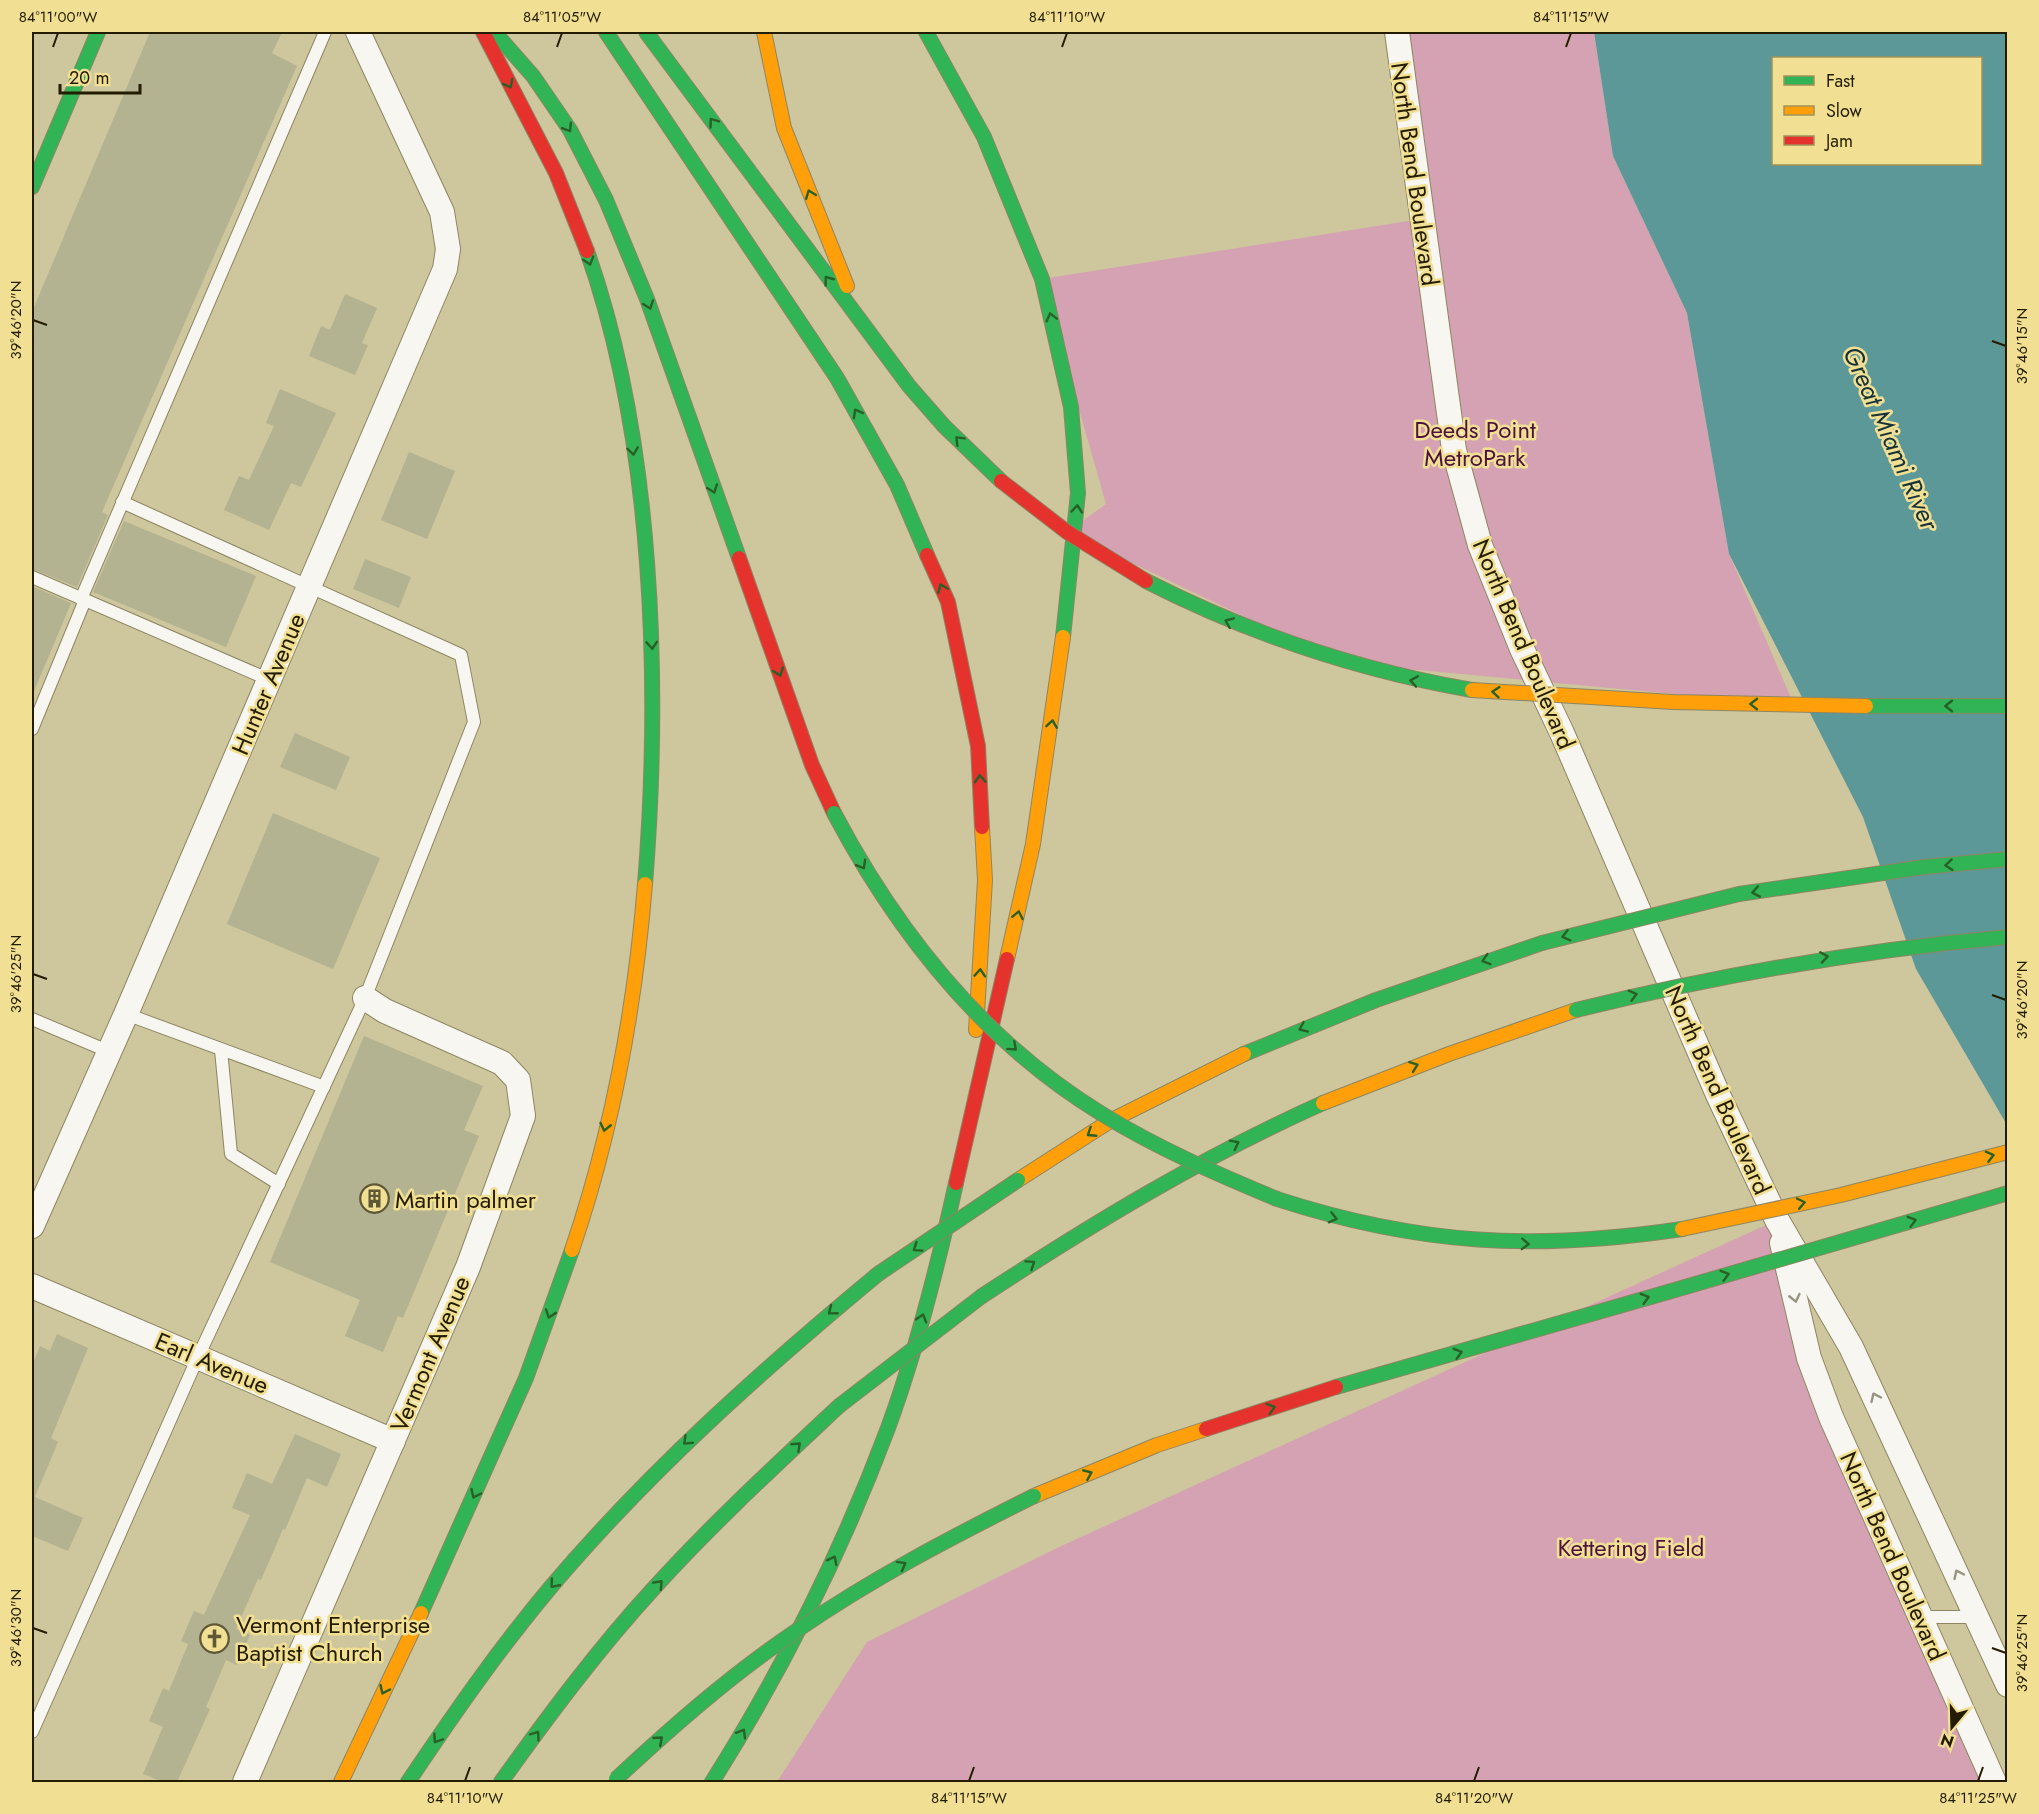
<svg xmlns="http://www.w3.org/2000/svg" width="2039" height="1814" font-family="Jost,sans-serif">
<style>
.green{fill:#d4a2b2}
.water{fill:#5d9899;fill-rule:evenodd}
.building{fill:#b3b291}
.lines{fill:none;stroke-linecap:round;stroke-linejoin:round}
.lane-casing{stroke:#8d8663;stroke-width:14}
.street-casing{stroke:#8d8663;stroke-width:26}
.fast-casing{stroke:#8d8663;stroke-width:16}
.slow-casing{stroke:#8d8663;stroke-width:16}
.jam-casing{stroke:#8d8663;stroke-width:16}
.lane{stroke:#f8f6f0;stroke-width:12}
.street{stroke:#f8f6f0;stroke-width:24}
.fast{stroke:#30b455;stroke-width:14}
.slow{stroke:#ff9f0a;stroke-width:14}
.jam{stroke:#e5322d;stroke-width:14}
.fast-bridge-casing{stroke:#8d8663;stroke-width:16;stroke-linecap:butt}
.slow-bridge-casing{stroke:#8d8663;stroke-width:16;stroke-linecap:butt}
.jam-bridge-casing{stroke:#8d8663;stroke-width:16;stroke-linecap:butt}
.fast-bridge{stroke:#30b455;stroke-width:14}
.slow-bridge{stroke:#ff9f0a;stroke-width:14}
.jam-bridge{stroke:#e5322d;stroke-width:14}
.oneway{stroke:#296026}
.oneway2{stroke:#989484}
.ticks{fill:none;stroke:#231c00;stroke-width:2}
.labels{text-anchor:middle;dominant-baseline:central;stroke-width:5;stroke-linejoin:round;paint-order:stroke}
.street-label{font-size:24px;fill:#231c00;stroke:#f1e093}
.park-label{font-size:24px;fill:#4c1240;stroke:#f1e093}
.poi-label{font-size:24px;fill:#231c00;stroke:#f1e093;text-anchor:start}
.water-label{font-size:26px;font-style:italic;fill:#173239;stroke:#f1e093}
.neatline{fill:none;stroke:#231c00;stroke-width:2}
.ticks-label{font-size:15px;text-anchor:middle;fill:#231c00}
</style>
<rect width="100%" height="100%" fill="#cec69c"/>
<g class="green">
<polygon points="1397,32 1594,32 1613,156 1687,313 1729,554 1794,705 1342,663 1067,532 1106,504 1042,279 1421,219"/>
<polygon points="1777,1220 1809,1358 1994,1782 777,1782 867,1642 1057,1548"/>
</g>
<path class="water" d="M1594,32h413v1093l-91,-156 -53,-152 -134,-263 -42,-241 -74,-157zM1774,58h206v106h-206z"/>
<g class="building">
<polygon points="150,32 282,32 272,53 297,66 102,512 108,515 77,587 32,569 32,312"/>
<polygon points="345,294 377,308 362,343 368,345 355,375 309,356 321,326 330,330"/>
<polygon points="280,389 336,413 301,487 291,483 269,530 224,510 239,476 249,480 274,426 266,423"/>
<polygon points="409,452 455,471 427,539 381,520"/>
<polygon points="124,521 256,576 226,647 93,592"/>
<polygon points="365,559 411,577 399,608 353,589"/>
<polygon points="32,586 71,603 32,696"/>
<polygon points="295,733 350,757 336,790 280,767"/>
<polygon points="273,813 380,858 333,969 227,924"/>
<polygon points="364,1036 483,1086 464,1130 479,1136 403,1318 398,1316 383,1352 345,1336 360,1300 270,1262"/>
<polygon points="57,1334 88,1348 51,1438 58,1442 35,1497 83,1518 68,1551 32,1536 32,1366 40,1346 50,1351"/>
<polygon points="295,1434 341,1454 327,1487 307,1478 285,1530 283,1529 261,1580 258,1579 236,1629 250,1635 237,1665 226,1660 206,1707 210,1709 177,1782 163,1782 143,1774 163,1727 149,1721 163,1688 169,1691 188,1644 181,1641 194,1611 204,1615 250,1515 232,1508 247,1473 272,1484"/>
</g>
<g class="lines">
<defs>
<g id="lane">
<polyline points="32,577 270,680"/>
<polyline points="81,599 325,32"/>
<polyline points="32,729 85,600"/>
<polyline points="126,1014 324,1087"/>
<polyline points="32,1019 110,1052"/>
<polyline points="221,1050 231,1154 279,1184"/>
<polyline points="1921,1617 1978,1617"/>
<polyline points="32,1732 198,1357 365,998 474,722 461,655 122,502"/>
</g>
<g id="street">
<polyline points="1397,32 1454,450 1480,545 1522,649 1562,733 1719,1097 1777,1220 1851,1347 2008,1685"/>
<polyline points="32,1226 126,1014 445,269 448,249 442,212 358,32"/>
<polyline points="1782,1243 1809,1358 1831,1417 1994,1782"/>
<polyline points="32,1286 393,1441"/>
<polyline points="245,1782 468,1267 523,1116 518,1080 502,1063 385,1011 365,998"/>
</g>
<g id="fast">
<polyline points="606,32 837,378 897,485 927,555"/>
<polyline points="646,32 909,386 944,426 1001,481"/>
<polyline points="926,32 984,137 1042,279 1071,407 1078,493 1063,637"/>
<polyline points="497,35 533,76 570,130 606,200 647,299 739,558"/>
<polyline points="32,187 98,32"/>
<path d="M587,251c67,190 74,434 58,633"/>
<path d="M1146,581c104,53 211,89 326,109"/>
<polyline points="1244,1054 1376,1000 1542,943"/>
<path d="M1277,1199c142,46 258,52 405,30"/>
<path d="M982,1296c110,-72 220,-139 341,-193"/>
<polyline points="1336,1387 1668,1292"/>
<polyline points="421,1613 526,1378 572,1250"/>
<path d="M408,1782c45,-67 90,-132 142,-194 98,-116 211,-217 328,-314"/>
<path d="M501,1782c48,-67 97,-133 153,-194 58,-64 122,-123 185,-182"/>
<path d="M712,1782c70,-111 130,-231 176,-354 29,-79 50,-163 68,-245"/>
</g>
<g id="slow">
<polyline points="764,32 784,128 847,286"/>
<polyline points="1007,959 1033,844 1063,637"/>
<polyline points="976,1030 985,880 982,827"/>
<polyline points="1323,1103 1449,1054 1576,1010"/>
<polyline points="1018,1180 1110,1121 1244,1054"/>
<path d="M572,1250c40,-118 63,-242 73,-366"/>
<polyline points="1034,1496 1157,1445 1206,1429"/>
<polyline points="341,1782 421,1613"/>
</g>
<g id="jam">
<polyline points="483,32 556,173 587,251"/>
<polyline points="927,555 948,602 978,746 982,827"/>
<polyline points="739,558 812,765 834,813"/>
<polyline points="956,1183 1007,959"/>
<polyline points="1206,1429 1336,1387"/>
</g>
</defs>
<use href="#lane" class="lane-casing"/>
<use href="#street" class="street-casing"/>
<use href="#fast" class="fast-casing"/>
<use href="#slow" class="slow-casing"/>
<use href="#jam" class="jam-casing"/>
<use href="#lane" class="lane"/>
<use href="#street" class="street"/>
<use href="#fast" class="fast"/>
<use href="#slow" class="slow"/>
<use href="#jam" class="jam"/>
<defs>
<g id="fast-bridge">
<polyline points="1866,706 2008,706"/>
<path d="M834,813c64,121 150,229 268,301 55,34 115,60 175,85"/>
<polyline points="1542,943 1739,894 1924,867 2008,859"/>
<path d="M1576,1010c143,-35 286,-60 432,-73"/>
<polyline points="878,1274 1018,1180"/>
<polyline points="1668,1292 2008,1193"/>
<polyline points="839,1406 982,1296"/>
<path d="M616,1779c57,-53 115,-104 180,-148 75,-52 156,-94 238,-135"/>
</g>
<g id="slow-bridge">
<polyline points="1472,690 1673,702 1866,706"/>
<polyline points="1682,1229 1841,1195 2008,1152"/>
</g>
<polyline id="jam-bridge" points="1001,481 1067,532 1146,581"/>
</defs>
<use href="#fast-bridge" class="fast-bridge-casing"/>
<use href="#slow-bridge" class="slow-bridge-casing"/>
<use href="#jam-bridge" class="jam-bridge-casing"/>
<use href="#fast-bridge" class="fast-bridge"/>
<use href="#slow-bridge" class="slow-bridge"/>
<use href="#jam-bridge" class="jam-bridge"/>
</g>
<defs><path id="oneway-chevron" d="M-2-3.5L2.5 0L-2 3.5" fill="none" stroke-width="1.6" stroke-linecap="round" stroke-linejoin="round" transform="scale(1.5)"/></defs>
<g class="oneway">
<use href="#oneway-chevron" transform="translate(509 84) rotate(62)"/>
<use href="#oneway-chevron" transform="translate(713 122) rotate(-126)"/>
<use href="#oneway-chevron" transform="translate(568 128) rotate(58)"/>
<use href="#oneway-chevron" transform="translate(810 194) rotate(-111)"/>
<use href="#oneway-chevron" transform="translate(589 261) rotate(73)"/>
<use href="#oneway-chevron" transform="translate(828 280) rotate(-127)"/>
<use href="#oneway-chevron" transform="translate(649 305) rotate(70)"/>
<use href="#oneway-chevron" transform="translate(1051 317) rotate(-104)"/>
<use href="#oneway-chevron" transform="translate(857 413) rotate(-119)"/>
<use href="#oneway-chevron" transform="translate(959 440) rotate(-135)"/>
<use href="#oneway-chevron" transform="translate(633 451) rotate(82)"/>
<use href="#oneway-chevron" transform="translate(713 489) rotate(70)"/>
<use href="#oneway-chevron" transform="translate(1077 509) rotate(-85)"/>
<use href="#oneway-chevron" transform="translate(942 588) rotate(-113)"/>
<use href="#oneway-chevron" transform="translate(1229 622) rotate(-157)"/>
<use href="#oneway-chevron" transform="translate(652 645) rotate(86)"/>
<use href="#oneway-chevron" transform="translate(779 672) rotate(70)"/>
<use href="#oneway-chevron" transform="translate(1414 681) rotate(-170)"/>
<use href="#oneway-chevron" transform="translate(1496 692) rotate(-175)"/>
<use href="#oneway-chevron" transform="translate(1754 704) rotate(-179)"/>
<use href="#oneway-chevron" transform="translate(1949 706) rotate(180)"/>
<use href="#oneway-chevron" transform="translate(1052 724) rotate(-81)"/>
<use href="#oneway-chevron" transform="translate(980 779) rotate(-93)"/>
<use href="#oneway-chevron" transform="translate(862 865) rotate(60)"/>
<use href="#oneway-chevron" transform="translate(1949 865) rotate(175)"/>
<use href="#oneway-chevron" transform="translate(1756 892) rotate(170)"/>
<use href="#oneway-chevron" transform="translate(1018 915) rotate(-78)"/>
<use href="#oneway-chevron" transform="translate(1566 936) rotate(165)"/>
<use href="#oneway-chevron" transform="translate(1824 957) rotate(-9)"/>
<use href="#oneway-chevron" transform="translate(1486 960) rotate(163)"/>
<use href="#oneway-chevron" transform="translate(980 973) rotate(-86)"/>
<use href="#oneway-chevron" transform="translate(1633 995) rotate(-15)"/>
<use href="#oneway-chevron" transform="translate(1303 1028) rotate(156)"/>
<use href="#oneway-chevron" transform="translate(1013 1047) rotate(42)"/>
<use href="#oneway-chevron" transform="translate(1414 1066) rotate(-20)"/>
<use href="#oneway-chevron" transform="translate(605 1127) rotate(103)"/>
<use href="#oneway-chevron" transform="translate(1091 1133) rotate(147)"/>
<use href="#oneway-chevron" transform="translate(1235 1144) rotate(-27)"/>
<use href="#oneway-chevron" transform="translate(1990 1156) rotate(-14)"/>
<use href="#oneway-chevron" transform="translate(1801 1203) rotate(-12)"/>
<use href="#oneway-chevron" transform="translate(1333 1218) rotate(14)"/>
<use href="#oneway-chevron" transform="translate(1912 1221) rotate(-16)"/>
<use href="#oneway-chevron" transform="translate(1525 1244) rotate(2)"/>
<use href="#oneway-chevron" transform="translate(917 1248) rotate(146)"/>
<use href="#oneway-chevron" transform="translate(1031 1264) rotate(-34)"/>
<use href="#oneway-chevron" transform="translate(1725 1275) rotate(-16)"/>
<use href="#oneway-chevron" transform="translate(1645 1298) rotate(-16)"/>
<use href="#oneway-chevron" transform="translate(832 1311) rotate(141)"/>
<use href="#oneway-chevron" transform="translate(550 1314) rotate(109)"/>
<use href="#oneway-chevron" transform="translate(922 1318) rotate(-73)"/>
<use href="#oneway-chevron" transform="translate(1458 1353) rotate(-16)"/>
<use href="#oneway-chevron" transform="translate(1271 1408) rotate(-18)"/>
<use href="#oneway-chevron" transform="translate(687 1441) rotate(136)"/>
<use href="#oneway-chevron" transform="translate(797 1446) rotate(-43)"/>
<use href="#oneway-chevron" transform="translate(1088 1474) rotate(-23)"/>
<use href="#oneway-chevron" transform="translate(475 1494) rotate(115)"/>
<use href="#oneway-chevron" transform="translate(833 1560) rotate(-63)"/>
<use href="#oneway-chevron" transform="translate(902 1565) rotate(-29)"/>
<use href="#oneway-chevron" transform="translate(554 1584) rotate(130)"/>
<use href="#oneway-chevron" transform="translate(659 1584) rotate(-47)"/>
<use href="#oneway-chevron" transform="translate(384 1690) rotate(115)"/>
<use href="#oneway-chevron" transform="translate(742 1733) rotate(-59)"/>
<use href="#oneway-chevron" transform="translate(536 1735) rotate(-54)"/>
<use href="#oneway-chevron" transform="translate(437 1739) rotate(124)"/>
<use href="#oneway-chevron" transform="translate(659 1740) rotate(-41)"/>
</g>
<g class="oneway2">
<use href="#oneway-chevron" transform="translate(1795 1298) rotate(77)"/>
<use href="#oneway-chevron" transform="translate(1875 1397) rotate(-115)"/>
<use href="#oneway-chevron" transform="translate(1958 1574) rotate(-115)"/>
</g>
<path class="ticks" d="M53,47l5,-14M557,47l5,-14M1062,47l5,-14M1566,47l5,-14M33,320l14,5M1992,341l14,5M33,974l14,5M1992,995l14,5M33,1628l14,5M1992,1648l14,5M465,1781l5,-14M969,1781l5,-14M1474,1781l5,-14M1978,1781l5,-14"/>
<defs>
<symbol id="building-ring" viewBox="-11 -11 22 22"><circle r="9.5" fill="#f1e093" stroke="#5f5837" stroke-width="1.5"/><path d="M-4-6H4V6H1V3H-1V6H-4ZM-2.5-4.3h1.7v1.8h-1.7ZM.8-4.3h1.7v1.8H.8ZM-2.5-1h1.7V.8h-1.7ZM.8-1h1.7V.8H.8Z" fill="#5f5837"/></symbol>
<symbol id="church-ring" viewBox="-11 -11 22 22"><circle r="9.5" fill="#f1e093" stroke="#5f5837" stroke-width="1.5"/><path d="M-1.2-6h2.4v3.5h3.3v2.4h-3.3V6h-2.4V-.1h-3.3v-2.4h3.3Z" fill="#5f5837"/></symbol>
</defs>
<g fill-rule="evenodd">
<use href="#building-ring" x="358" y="1182" width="33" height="33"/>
<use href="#church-ring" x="198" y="1622" width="33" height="33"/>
</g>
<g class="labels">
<g class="street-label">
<text transform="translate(1415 174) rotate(82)">North Bend Boulevard</text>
<text transform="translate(1524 644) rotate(67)">North Bend Boulevard</text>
<text transform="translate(268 684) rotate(-67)">Hunter Avenue</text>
<text transform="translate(1718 1090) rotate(66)">North Bend Boulevard</text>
<text transform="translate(430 1354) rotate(-67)">Vermont Avenue</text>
<text transform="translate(212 1363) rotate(23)">Earl Avenue</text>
<text transform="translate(1893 1556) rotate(66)">North Bend Boulevard</text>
</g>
<g class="park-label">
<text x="1475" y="429">Deeds Point<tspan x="1475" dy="28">MetroPark</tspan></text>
<text x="1631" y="1547">Kettering Field</text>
</g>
<g class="poi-label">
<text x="395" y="1199">Martin palmer</text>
<text x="236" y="1624">Vermont Enterprise<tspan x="236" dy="28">Baptist Church</tspan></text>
</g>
<g class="water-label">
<text transform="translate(1891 438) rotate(66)">Great Miami River</text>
</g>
</g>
<rect width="2039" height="1814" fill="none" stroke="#f1e093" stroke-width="66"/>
<rect x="1772" y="57" width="210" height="108" fill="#f1e093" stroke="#9f9258" stroke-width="1.5"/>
<rect x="1784" y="76" width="30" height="9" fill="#30b455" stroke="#9f9258" stroke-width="1.5"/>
<text x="1826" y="87" font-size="18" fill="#231c00">Fast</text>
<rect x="1784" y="106" width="30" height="9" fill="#ff9f0a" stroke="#9f9258" stroke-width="1.5"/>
<text x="1826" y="117" font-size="18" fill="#231c00">Slow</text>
<rect x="1784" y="136" width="30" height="9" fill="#e5322d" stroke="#9f9258" stroke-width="1.5"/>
<text x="1826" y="147" font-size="18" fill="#231c00">Jam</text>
<g transform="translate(1952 1727) rotate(199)" stroke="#f1e093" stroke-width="4.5" paint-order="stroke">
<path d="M0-4.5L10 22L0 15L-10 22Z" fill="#231c00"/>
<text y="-9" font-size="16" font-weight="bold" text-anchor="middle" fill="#231c00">N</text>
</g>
<path d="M60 84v9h80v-9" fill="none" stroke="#231c00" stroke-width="3"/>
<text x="69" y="84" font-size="18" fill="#231c00" stroke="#f1e093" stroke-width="4.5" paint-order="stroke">20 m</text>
<rect x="33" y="33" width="1973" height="1748" class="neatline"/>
<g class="ticks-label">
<text x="58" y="22">84°11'00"W</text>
<text x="562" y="22">84°11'05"W</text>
<text x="1067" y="22">84°11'10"W</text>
<text x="1571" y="22">84°11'15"W</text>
<text transform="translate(16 320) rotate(-90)" y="5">39°46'20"N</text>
<text transform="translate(2022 346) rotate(-90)" y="5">39°46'15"N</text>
<text transform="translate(16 974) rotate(-90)" y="5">39°46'25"N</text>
<text transform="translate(2022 1000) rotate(-90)" y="5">39°46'20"N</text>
<text transform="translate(16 1628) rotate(-90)" y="5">39°46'30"N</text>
<text transform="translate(2022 1653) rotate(-90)" y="5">39°46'25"N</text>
<text x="465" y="1803">84°11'10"W</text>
<text x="969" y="1803">84°11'15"W</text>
<text x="1474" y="1803">84°11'20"W</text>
<text x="1978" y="1803">84°11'25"W</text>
</g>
</svg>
